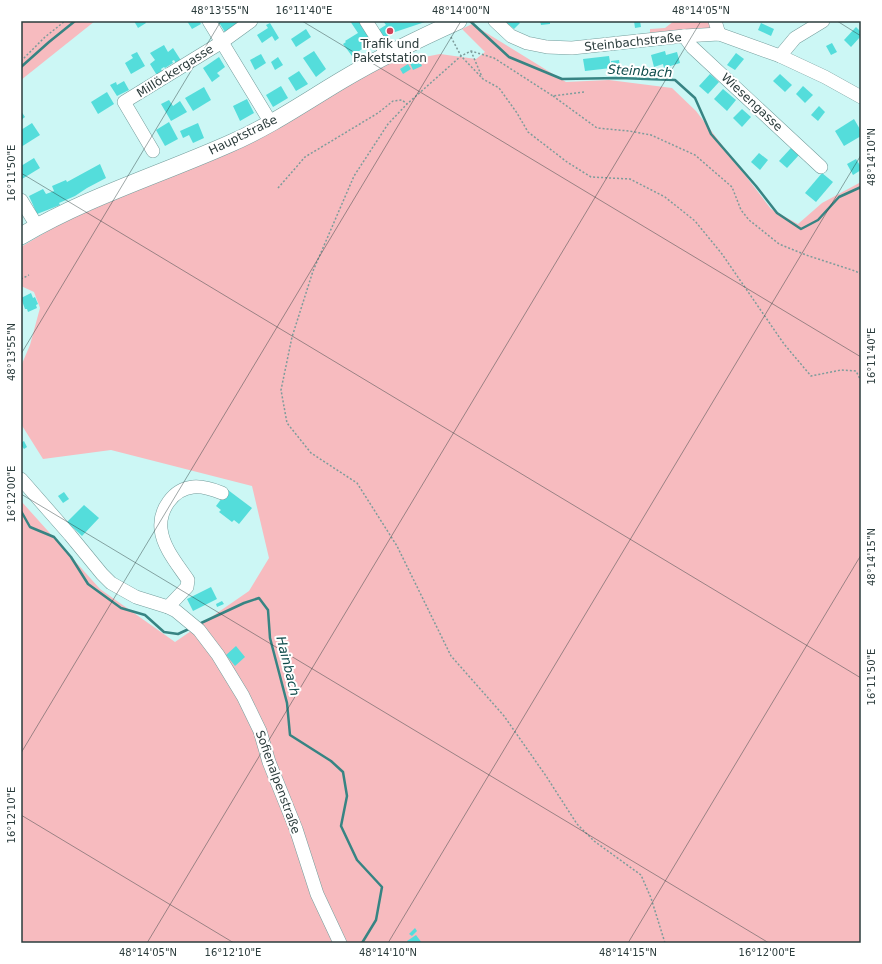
<svg xmlns="http://www.w3.org/2000/svg" width="882" height="964" font-family="'DejaVu Sans',sans-serif">
<style>
.green{fill:#f7bbbf}
.lines{fill:none;stroke-linecap:round;stroke-linejoin:round}
.stream{stroke:#378483;stroke-width:2.5}
.building{fill:#54dddb}
.minor-casing{stroke:#749d9c;stroke-width:14}
.major-casing{stroke:#749d9c;stroke-width:18}
.path{stroke:#7d9c9b;stroke-width:1.5;stroke-dasharray:2 2;stroke-linecap:butt}
.minor{stroke:#fff;stroke-width:13}
.major{stroke:#fff;stroke-width:17}
.ticks{fill:none;stroke:#2b3c3c;stroke-width:1;stroke-opacity:0.45}
.poi-dot{fill:#d2425b;stroke:#fff;stroke-width:1.5}
.labels{text-anchor:middle;dominant-baseline:central;stroke-width:4;stroke-linejoin:round;paint-order:stroke}
.street-label{font-size:12px;fill:#2b3c3c;stroke:#fff}
.poi-label{font-size:12px;fill:#2b3c3c;stroke:#fff}
.water-label{font-size:13px;font-style:italic;fill:#0e4b4b;stroke:#fff}
.neatline{fill:none;stroke:#2b3c3c;stroke-width:1.5}
.ticks-label{font-size:10px;text-anchor:middle;fill:#2b3c3c}
</style>
<rect width="100%" height="100%" fill="#ccf7f5"/>
<g class="green">
<polygon points="21,21 95,21 21,80"/>
<polygon points="674,21 709,21 712,24 711,29 650,33 650,29 665,28"/>
<polygon points="472,24 566,82 609,80 672,88 696,111 771,209 798,224 822,203 861,182 861,943 21,943 21,501 100,589 175,642 249,591 269,558 252,486 111,450 43,459 21,424 21,366 30,345 40,308 34,292 21,286 21,247 81,211 383,65 440,54 476,59 485,52 462,29"/>
</g>
<g class="lines">
<g class="stream">
<polyline points="470,21 509,57 562,79 619,78 675,80 695,98 711,134 756,186 777,213 801,229 818,220 839,197 861,187"/>
<polyline points="21,67 49,42 75,21"/>
<polyline points="21,511 30,527 54,537 71,557 88,584 121,608 145,615 164,632 178,634 191,628"/>
<polyline points="199,624 244,603 259,598 268,610 270,638 287,703 290,735 331,761 343,772 347,796 341,826 357,860 382,887 376,920 362,943"/>
</g>
</g>
<g class="building">
<polygon points="134,21 145,21 146,23 138,28"/>
<polygon points="187,21 199,21 201,24 192,29"/>
<polygon points="218,21 237,21 239,23 225,32"/>
<polygon points="350,21 361,21 375,40 352,56 343,44 346,42 345,41 358,33"/>
<polygon points="383,21 391,21 392,22 395,21 428,21 392,33 384,38 378,30 386,25"/>
<polygon points="505,21 518,21 520,23 514,29"/>
<polygon points="540,21 550,21 550,24 541,25"/>
<polygon points="634,21 640,21 641,27 635,28"/>
<polygon points="270,23 279,38 275,41 272,36 262,43 257,35 268,28 266,25"/>
<polygon points="761,23 774,29 771,36 758,30"/>
<polygon points="856,27 861,32 861,36 851,47 844,40"/>
<polygon points="306,29 311,37 296,47 291,39"/>
<polygon points="832,43 837,52 831,55 826,46"/>
<polygon points="164,45 168,52 173,48 182,62 177,65 174,60 172,61 173,63 165,68 164,67 161,69 163,73 158,77 150,64 155,60 150,53"/>
<polygon points="314,51 326,69 316,77 303,58"/>
<polygon points="665,51 666,55 677,52 680,63 664,68 663,64 654,67 651,55"/>
<polygon points="137,52 145,66 131,74 125,63 133,58 131,55"/>
<polygon points="736,53 744,59 735,70 727,65"/>
<polygon points="261,54 266,63 255,70 250,60"/>
<polygon points="609,56 611,68 585,71 583,59"/>
<polygon points="219,57 225,67 217,73 220,76 212,82 203,68"/>
<polygon points="278,57 283,65 275,70 271,62"/>
<polygon points="418,57 422,66 413,70 409,61"/>
<polygon points="619,60 621,72 612,72 611,61"/>
<polygon points="408,64 411,69 403,74 400,69"/>
<polygon points="299,71 308,84 296,91 288,78"/>
<polygon points="710,74 719,82 708,94 699,86"/>
<polygon points="780,74 792,85 785,92 773,81"/>
<polygon points="124,81 129,90 117,96 110,85 116,82 117,85"/>
<polygon points="281,86 288,98 273,107 266,95"/>
<polygon points="803,86 813,95 805,103 796,94"/>
<polygon points="204,87 211,100 193,111 185,98"/>
<polygon points="723,89 736,100 727,111 714,99"/>
<polygon points="107,92 114,104 98,114 91,102"/>
<polygon points="247,99 254,113 240,121 233,106"/>
<polygon points="169,100 173,106 180,101 187,112 171,121 161,104"/>
<polygon points="819,106 825,112 818,121 811,115"/>
<polygon points="742,109 751,117 742,127 733,118"/>
<polygon points="21,111 25,117 21,120"/>
<polygon points="854,119 861,131 861,136 844,146 835,131"/>
<polygon points="169,122 178,139 165,146 156,130"/>
<polygon points="32,123 40,135 21,147 21,130"/>
<polygon points="198,123 204,138 193,143 189,135 183,138 180,131"/>
<polygon points="791,148 799,155 787,168 779,161"/>
<polygon points="759,153 768,160 760,170 751,162"/>
<polygon points="34,158 40,168 22,179 21,177 21,166"/>
<polygon points="856,159 861,167 861,170 853,175 847,164"/>
<polygon points="100,164 106,178 87,188 75,196 59,203 60,205 37,214 29,196 43,189 46,194 54,191 52,186 66,180 67,182"/>
<polygon points="822,173 833,182 816,202 805,193"/>
<polygon points="31,293 33,298 35,297 38,304 36,305 37,308 28,312 27,309 25,309 21,298"/>
<polygon points="24,441 27,447 24,449 21,445 21,443"/>
<polygon points="228,490 252,508 239,524 234,520 232,522 219,512 221,510 216,506"/>
<polygon points="64,492 69,499 63,503 58,496"/>
<polygon points="84,505 99,518 82,536 67,522"/>
<polygon points="211,587 217,599 193,611 187,599"/>
<polygon points="222,601 224,604 217,607 216,604"/>
<polygon points="236,646 245,657 235,666 226,655"/>
<polygon points="415,928 417,931 412,936 409,934"/>
<polygon points="416,935 422,943 408,943 407,941"/>
</g>
<g class="lines">
<defs>
<g id="minor">
<polyline points="209,21 271,123"/>
<polyline points="366,21 387,54"/>
<polyline points="495,21 511,36 527,43 547,47 572,48 684,36 719,34 780,56 825,77 861,97"/>
<polyline points="715,21 719,34"/>
<polyline points="684,36 692,47 821,167"/>
<polyline points="780,56 795,38 823,21"/>
<polyline points="153,151 124,102 222,42 251,21"/>
<polyline points="21,200 37,226"/>
<polyline points="21,479 70,535 102,574 111,583 136,597 168,607 176,611 199,630 218,655 243,696 260,731 269,762 296,829 317,894 340,943"/>
<path d="M168,607l19,-20 1,-7c-10,-15 -25,-32 -27,-51 -2,-19 12,-40 32,-42 10,-1 19,2 29,6"/>
</g>
<path id="major" d="M21,236c66,-39 138,-61 208,-92 40,-17 76,-42 113,-64 37,-22 76,-41 116,-59"/>
</defs>
<use href="#minor" class="minor-casing"/>
<use href="#major" class="major-casing"/>
<g class="path">
<polyline points="451,37 461,56 483,79 499,88 517,113 528,132 567,162 591,177 630,179 665,197 695,221 722,254 784,344 811,376 841,370 856,371 861,381"/>
<polyline points="471,51 482,77"/>
<polyline points="21,61 45,37 65,21"/>
<polyline points="584,92 553,96 494,58 471,51 461,56 407,104 388,124 354,176 313,271 292,337 281,390 287,423 311,453 357,483 397,546 451,656 504,716 546,776 577,824 594,841 641,875 651,898 665,943"/>
<polyline points="553,96 597,128 629,131 651,135 695,155 732,187 741,210 749,220 779,244 806,255 855,271 861,274"/>
<polyline points="278,188 305,157 378,113 393,101 402,100 407,104"/>
<polyline points="21,279 29,275"/>
</g>
<use href="#minor" class="minor"/>
<use href="#major" class="major"/>
</g>
<path class="ticks" d="M302,21l559,336M837,21l24,15M21,173l840,505M21,354l200,-333M21,494l748,449M21,753l440,-732M21,815l213,128M147,943l554,-922M388,943l473,-788M628,943l233,-388"/>
<circle class="poi-dot" cx="390" cy="31" r="4"/>
<g class="labels">
<g class="street-label">
<text transform="translate(633 42) rotate(-6)">Steinbachstraße</text>
<text transform="translate(175 71) rotate(-32)">Millöckergasse</text>
<text transform="translate(752 102) rotate(43)">Wiesengasse</text>
<text transform="translate(243 135) rotate(-26)">Hauptstraße</text>
<text transform="translate(278 782) rotate(70)">Sofienalpenstraße</text>
</g>
<g class="poi-label">
<text x="390" y="44">Trafik und<tspan x="390" dy="14">Paketstation</tspan></text>
</g>
<g class="water-label">
<text transform="translate(640 71) rotate(3)">Steinbach</text>
<text transform="translate(288 666) rotate(76)">Hainbach</text>
</g>
</g>
<rect width="882" height="964" fill="none" stroke="#ffffff" stroke-width="44"/>
<rect x="22" y="22" width="838" height="920" class="neatline"/>
<g class="ticks-label">
<text x="220" y="14">48°13'55"N</text>
<text x="304" y="14">16°11'40"E</text>
<text x="461" y="14">48°14'00"N</text>
<text x="701" y="14">48°14'05"N</text>
<text transform="translate(871 157) rotate(-90)" y="4">48°14'10"N</text>
<text transform="translate(11 173) rotate(-90)" y="4">16°11'50"E</text>
<text transform="translate(11 352) rotate(-90)" y="4">48°13'55"N</text>
<text transform="translate(871 356) rotate(-90)" y="4">16°11'40"E</text>
<text transform="translate(11 494) rotate(-90)" y="4">16°12'00"E</text>
<text transform="translate(871 557) rotate(-90)" y="4">48°14'15"N</text>
<text transform="translate(871 677) rotate(-90)" y="4">16°11'50"E</text>
<text transform="translate(11 815) rotate(-90)" y="4">16°12'10"E</text>
<text x="148" y="956">48°14'05"N</text>
<text x="233" y="956">16°12'10"E</text>
<text x="388" y="956">48°14'10"N</text>
<text x="628" y="956">48°14'15"N</text>
<text x="767" y="956">16°12'00"E</text>
</g>
</svg>
